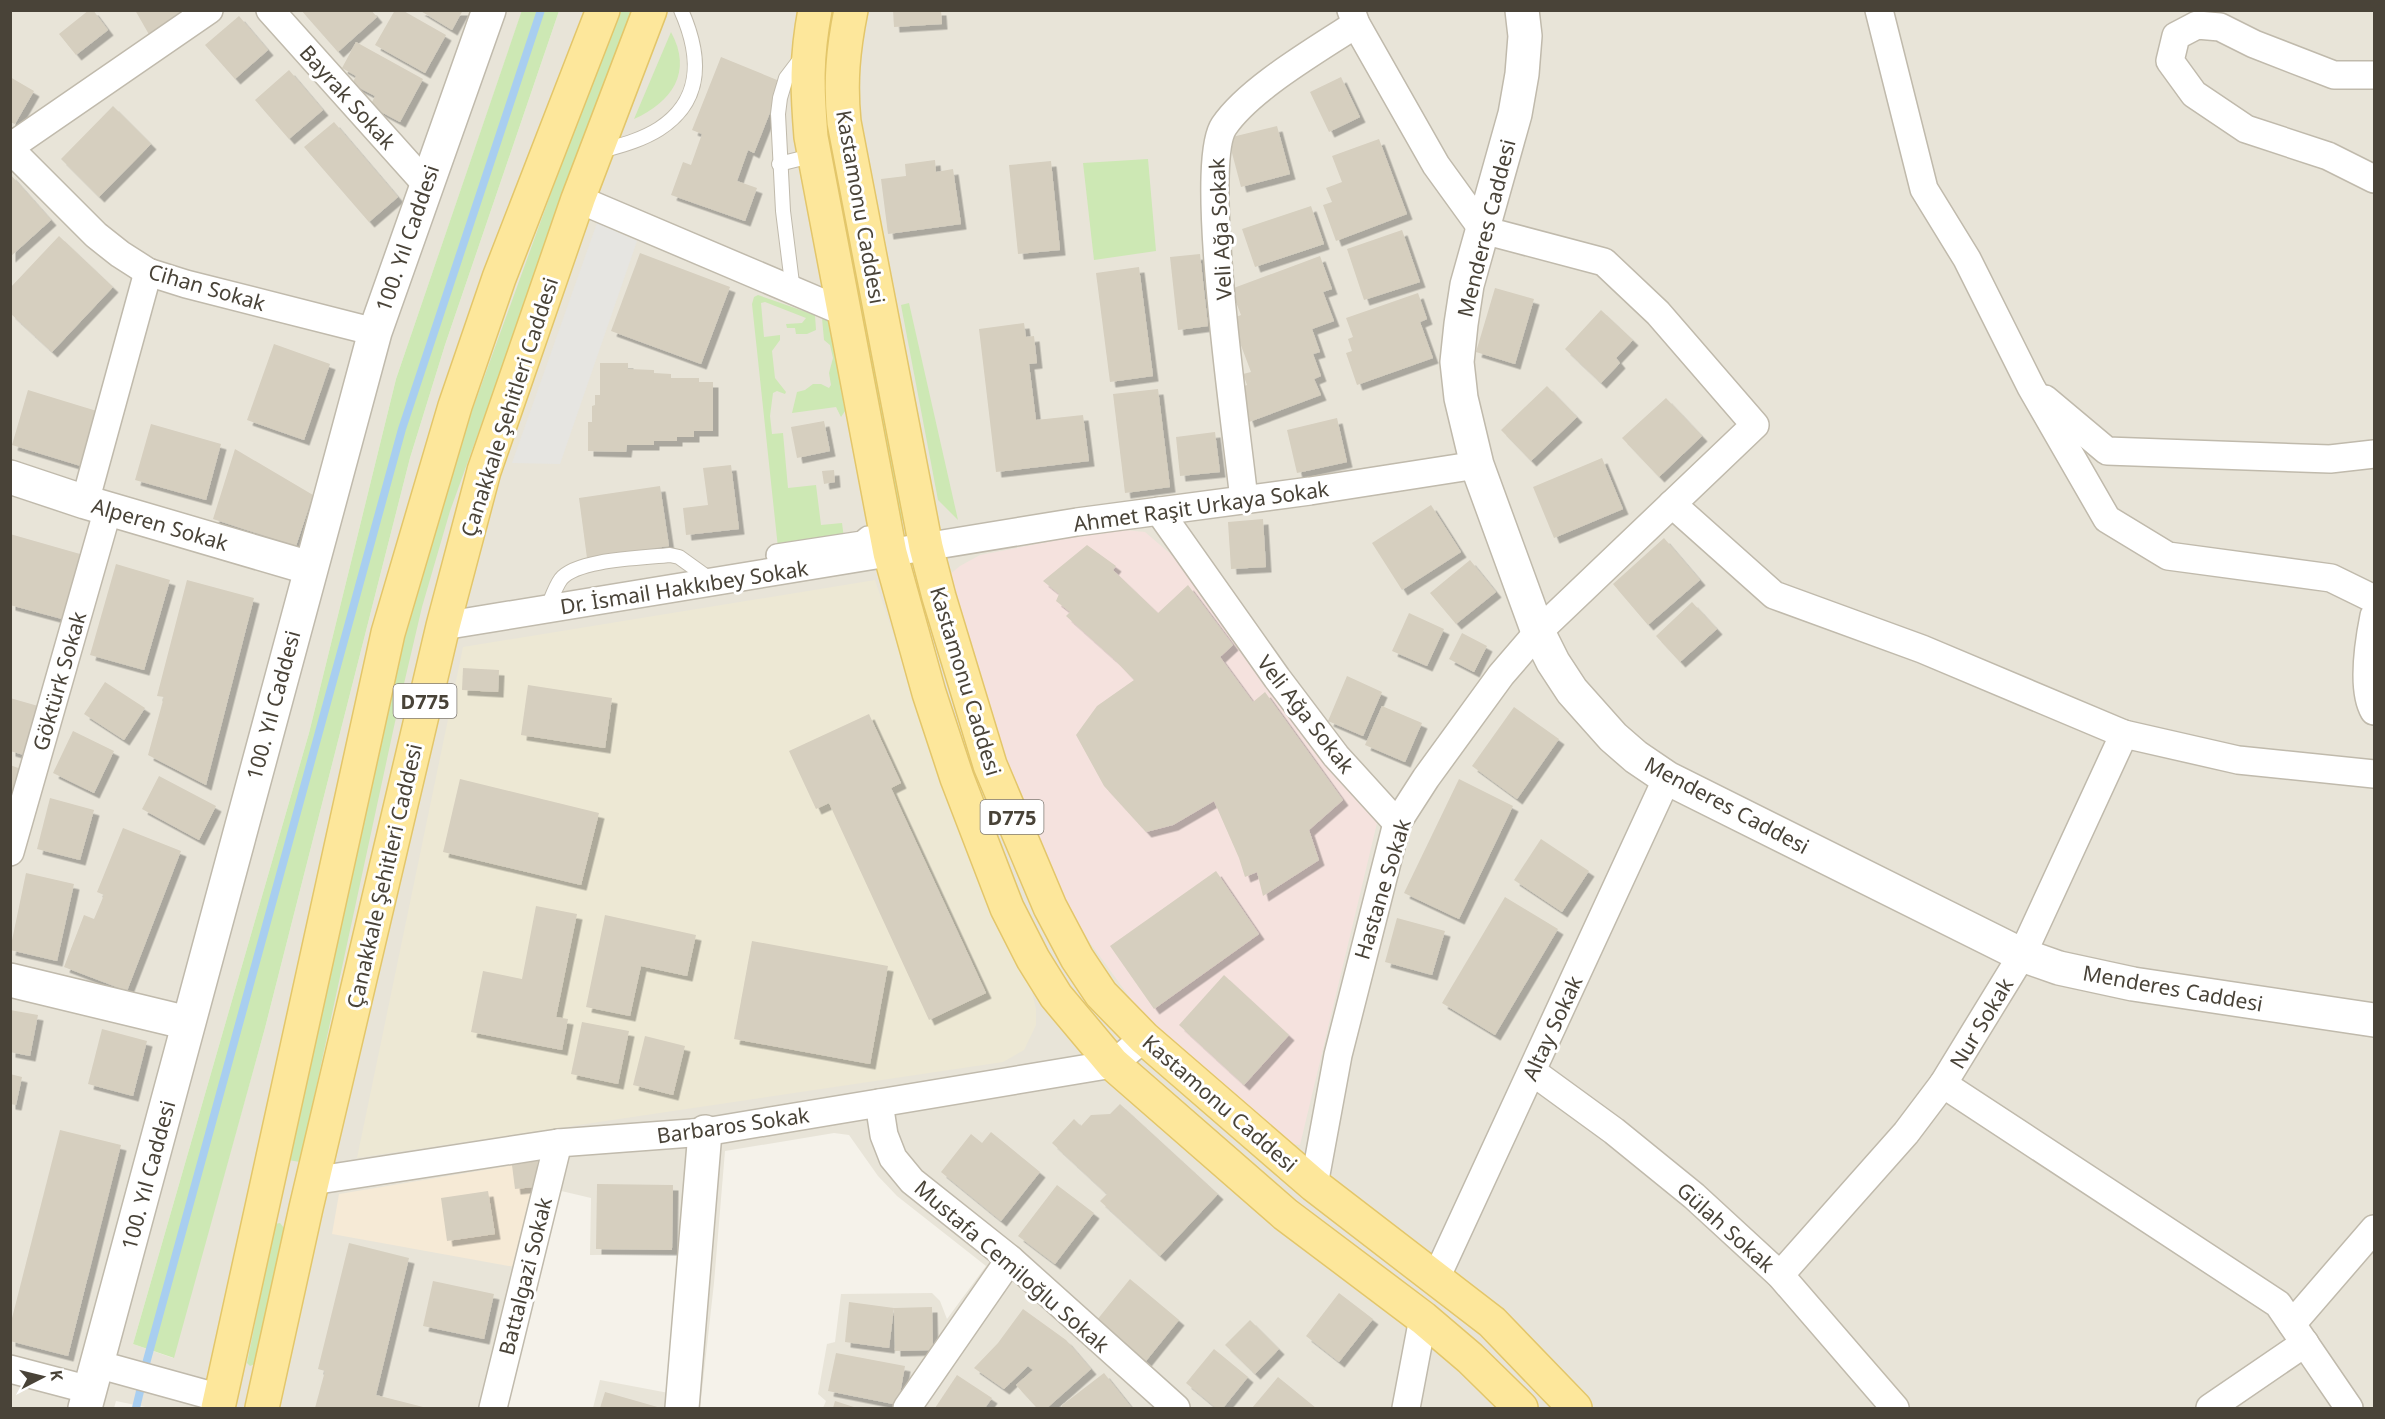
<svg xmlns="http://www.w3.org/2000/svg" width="2385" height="1419" font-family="'Noto Sans',sans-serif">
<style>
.residential{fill:#e8e4d8}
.commercial{fill:#f6ead6}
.education{fill:#ede8d4}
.medical{fill:#f5e2de}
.green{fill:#cde8b4}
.parking{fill:#e6e5e1}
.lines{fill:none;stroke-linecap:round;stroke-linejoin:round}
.stream{stroke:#a8cef0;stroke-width:8}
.building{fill:#d6cfbf;filter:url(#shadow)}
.service-casing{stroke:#c0baac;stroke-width:16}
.pedestrian-casing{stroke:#c0baac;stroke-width:24}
.minor-casing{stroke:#c0baac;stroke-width:30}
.tertiary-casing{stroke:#c0baac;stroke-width:36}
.primary-casing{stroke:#e3c66a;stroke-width:36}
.service{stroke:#fff;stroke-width:14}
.pedestrian{stroke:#fff;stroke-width:21}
.minor{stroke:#fff;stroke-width:27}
.tertiary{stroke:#fff;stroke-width:33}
.primary{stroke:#fde79b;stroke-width:33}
.labels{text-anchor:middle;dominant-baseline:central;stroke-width:6;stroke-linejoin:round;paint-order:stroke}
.shield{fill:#fff;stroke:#807b74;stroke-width:1.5}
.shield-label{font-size:20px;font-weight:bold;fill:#494338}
.street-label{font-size:21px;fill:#494338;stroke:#fff}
</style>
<defs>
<filter id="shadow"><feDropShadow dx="5.5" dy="5.5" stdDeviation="0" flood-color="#0004"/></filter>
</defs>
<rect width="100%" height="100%" fill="#f5f2ea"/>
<polygon class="residential" points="10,11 522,11 396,379 309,733 133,1344 173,1358 265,1028 410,458 445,345 559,11 2374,11 2374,1408 823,1408 826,1401 818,1394 827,1344 835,1342 841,1294 932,1293 940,1301 947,1319 986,1266 897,1196 878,1176 849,1135 834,1133 725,1151 714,1283 700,1408 593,1408 600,1380 674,1394 685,1254 590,1255 591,1198 557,1190 505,1408 150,1408 116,1401 114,1408 11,1408"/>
<polygon class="commercial" points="538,1161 520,1268 332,1234 339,1194"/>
<polygon class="education" points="875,580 963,839 1031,987 1036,1009 1036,1025 1024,1050 1003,1062 956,1069 357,1158 463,647"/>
<polygon class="medical" points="1115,529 1145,532 1173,556 1377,823 1300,1145 1281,1143 1149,1024 1091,944 1059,894 1008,782 943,580 960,566 980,555"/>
<g class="green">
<polygon points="522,10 559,11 445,345 410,458 265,1028 174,1358 133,1344 309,733 396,379"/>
<polygon points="617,11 631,11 450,511 422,607 395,722 300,1162 288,1160 382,726 411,611 464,433"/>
<polygon points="827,11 836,11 905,518 901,522 898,521 820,115"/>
<path d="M671,32c22,40 1,70 -37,87z"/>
<polygon points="1148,159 1156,251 1094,260 1083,163"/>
<polygon points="758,295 815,315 816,330 807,334 796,334 795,328 787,328 786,324 802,323 806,318 765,302 761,303 764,337 780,335 780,340 772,351 775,378 786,392 785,394 777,391 773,393 770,416 772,434 783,433 788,488 816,485 821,525 842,523 844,538 778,548 752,304 754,297"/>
<polygon points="909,303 958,520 938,500 901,305"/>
<polygon points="822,318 829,321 845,411 841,417 836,407 792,413 797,392 805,390 813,384 821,384 829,388 831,385 829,373 833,358 830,345 824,340"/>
<polygon points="280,1223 284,1228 255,1364 250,1366 247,1363 275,1224"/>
</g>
<polygon class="parking" points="597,223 637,241 560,464 512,463"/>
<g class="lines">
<g class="stream">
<polyline points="144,1371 402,429 541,10"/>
<polyline points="136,1408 142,1383"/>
</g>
</g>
<g class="building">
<polygon points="89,10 93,10 108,30 76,55 59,34"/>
<polygon points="135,10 197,10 151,38"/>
<polygon points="301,10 371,10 377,17 338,52"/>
<polygon points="395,10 402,10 446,35 425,73 375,45"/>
<polygon points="419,10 463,10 452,30"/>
<polygon points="893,10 941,10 942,24 894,27"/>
<polygon points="239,16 268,50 235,79 205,45"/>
<polygon points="356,42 423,79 400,122 370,106 375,96 352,84 356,76 342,68"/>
<polygon points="721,57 782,82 754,153 748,150 737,181 757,188 745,221 671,195 683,162 691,165 702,134 692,130"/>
<polygon points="289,70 323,110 289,139 255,100"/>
<polygon points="10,77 34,91 15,124 10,122"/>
<polygon points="1341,77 1360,117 1329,132 1310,92"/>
<polygon points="113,106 151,144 99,197 61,159"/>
<polygon points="334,122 398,197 369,222 304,147"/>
<polygon points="1277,126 1290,174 1241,187 1228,138"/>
<polygon points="1379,139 1407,214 1336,241 1323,205 1332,202 1326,188 1342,182 1332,156"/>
<polygon points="935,160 936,172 953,169 961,224 888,234 881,179 906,176 905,164"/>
<polygon points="1051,161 1060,250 1018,254 1009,165"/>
<polygon points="10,174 51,220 10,257"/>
<polygon points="1311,206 1324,244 1255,267 1242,229"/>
<polygon points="1402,230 1420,282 1364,300 1347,249"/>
<polygon points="59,236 113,287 52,352 10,313 10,288"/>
<polygon points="640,253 730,287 701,364 611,331"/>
<polygon points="1200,254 1208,326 1178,330 1170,257"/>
<polygon points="1320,256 1332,289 1323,292 1334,321 1312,329 1320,352 1313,354 1321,376 1314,379 1321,395 1249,422 1241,398 1245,397 1242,387 1247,385 1243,374 1251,372 1231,319 1241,315 1231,289"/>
<polygon points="1139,267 1153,376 1110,382 1096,273"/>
<polygon points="1495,288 1534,299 1515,364 1476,352"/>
<polygon points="1418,293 1427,319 1420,322 1433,358 1357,385 1346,353 1352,351 1348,339 1353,337 1346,318"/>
<polygon points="1601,310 1633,340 1616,358 1620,363 1601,383 1565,349"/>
<polygon points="1024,323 1026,337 1034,336 1037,363 1029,364 1036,420 1083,415 1089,461 996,472 979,329"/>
<polygon points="274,344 330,364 304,440 247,420"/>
<polygon points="600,363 628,363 628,369 654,370 654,373 671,374 671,378 699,378 699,382 713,382 713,431 694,431 694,437 677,437 677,441 654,441 654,445 627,445 626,452 588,451 588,422 592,422 592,406 595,405 595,395 600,395"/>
<polygon points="1547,386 1577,417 1531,461 1501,430"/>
<polygon points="1158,389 1170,487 1125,493 1113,394"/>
<polygon points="28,390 100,412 84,467 12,445"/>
<polygon points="1666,398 1702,436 1659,477 1622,438"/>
<polygon points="1337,418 1347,462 1297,473 1287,430"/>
<polygon points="824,421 830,451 797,458 791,427"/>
<polygon points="151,424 221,444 206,500 135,480"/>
<polygon points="1215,432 1220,472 1180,476 1176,437"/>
<polygon points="235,449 313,495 296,546 213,519"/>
<polygon points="1602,458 1623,509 1554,538 1533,487"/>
<polygon points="731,465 739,529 686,535 683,508 708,505 703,468"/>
<polygon points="834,470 835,482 824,484 822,471"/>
<polygon points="660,486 669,546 587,558 579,498"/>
<polygon points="1431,505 1461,552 1402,590 1372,543"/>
<polygon points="1263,519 1266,567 1231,569 1228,522"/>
<polygon points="10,534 80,554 62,619 10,605"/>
<polygon points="1664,538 1700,580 1648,625 1613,584"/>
<polygon points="1087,545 1116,566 1113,570 1158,613 1188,585 1233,645 1220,657 1253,702 1265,692 1343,800 1309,830 1319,860 1263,896 1257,872 1245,877 1239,858 1214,801 1173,825 1146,832 1104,786 1076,735 1097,706 1134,680 1115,660 1066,616 1070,612 1056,601 1059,594 1043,581"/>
<polygon points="1470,560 1496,592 1456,624 1430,593"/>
<polygon points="116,564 170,580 144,670 90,655"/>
<polygon points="187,580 254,598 206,785 148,755 164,697 157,696"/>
<polygon points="1692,602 1717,629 1680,662 1656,636"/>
<polygon points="1409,613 1444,629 1427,666 1392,651"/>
<polygon points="1462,633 1487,646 1474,672 1449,659"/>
<polygon points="463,668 499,670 498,692 462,690"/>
<polygon points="1347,676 1382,692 1363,736 1328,721"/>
<polygon points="105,682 145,708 124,740 84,714"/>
<polygon points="528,685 612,698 605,748 521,735"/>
<polygon points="10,698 38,706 24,755 10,751"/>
<polygon points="1382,706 1422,723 1405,762 1365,745"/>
<polygon points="1514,707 1559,739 1517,799 1472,766"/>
<polygon points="869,714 901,783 891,788 986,993 929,1020 829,803 816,809 789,751"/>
<polygon points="73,731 114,751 94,793 53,773"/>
<polygon points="10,765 21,769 11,800 10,800"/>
<polygon points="159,776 216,806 199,840 142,809"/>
<polygon points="460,779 599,813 581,885 443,852"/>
<polygon points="1459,779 1513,806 1459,919 1404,893"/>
<polygon points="50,798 94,810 80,860 37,849"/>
<polygon points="123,828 181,851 127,991 64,967 84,915 94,919 104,895 97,892"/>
<polygon points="1541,839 1589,871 1562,912 1514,880"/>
<polygon points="1216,871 1259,934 1154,1009 1110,946"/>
<polygon points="26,873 74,884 57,961 10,950"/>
<polygon points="1505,897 1558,929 1495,1035 1442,1003"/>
<polygon points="536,906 577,914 556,1017 568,1019 562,1050 471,1032 483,971 522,979"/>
<polygon points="605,915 696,935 687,976 641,966 630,1016 586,1007"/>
<polygon points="1397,918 1445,931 1432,975 1385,962"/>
<polygon points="752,941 888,966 870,1064 734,1039"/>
<polygon points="1224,975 1289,1035 1244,1085 1179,1025"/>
<polygon points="10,1010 38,1015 30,1056 10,1052"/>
<polygon points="582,1022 629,1031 618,1084 571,1074"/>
<polygon points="102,1029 147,1041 133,1096 88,1084"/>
<polygon points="645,1036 685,1046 673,1095 633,1085"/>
<polygon points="10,1074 22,1077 16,1105 10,1104"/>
<polygon points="1120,1104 1218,1194 1160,1256 1100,1201 1107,1194 1052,1143 1074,1119 1081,1126 1091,1115 1110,1114"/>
<polygon points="60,1130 121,1145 68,1356 10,1341 10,1326"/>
<polygon points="991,1132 1040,1172 1001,1221 941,1172 971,1134 982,1143"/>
<polygon points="538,1161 534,1187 515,1189 512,1165"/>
<polygon points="597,1184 673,1185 672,1250 596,1249"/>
<polygon points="1057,1185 1094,1213 1055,1264 1018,1236"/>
<polygon points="488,1191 495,1234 447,1241 441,1198"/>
<polygon points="349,1243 409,1258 376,1395 427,1408 315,1408 325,1371 318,1369"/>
<polygon points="1130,1279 1179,1320 1146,1361 1097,1320"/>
<polygon points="433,1281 494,1294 484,1339 423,1326"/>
<polygon points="1339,1293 1373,1319 1339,1362 1306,1336"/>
<polygon points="849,1302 894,1308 889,1348 845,1342"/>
<polygon points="932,1307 933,1350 895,1351 894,1308"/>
<polygon points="1023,1309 1066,1340 1091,1369 1047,1408 1037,1408 1016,1385 1033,1370 1028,1366 1004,1389 974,1368 998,1343"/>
<polygon points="1250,1320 1279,1349 1255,1374 1225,1345"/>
<polygon points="1214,1349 1248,1377 1223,1408 1216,1408 1186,1383"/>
<polygon points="836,1353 905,1366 898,1405 828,1391"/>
<polygon points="1104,1373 1132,1408 1063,1408 1061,1406"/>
<polygon points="957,1375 992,1398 985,1408 935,1408"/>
<polygon points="1278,1377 1316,1408 1252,1408"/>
<polygon points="605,1392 661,1408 600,1408"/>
<polygon points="835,1401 857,1408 833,1408"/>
</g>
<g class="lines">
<defs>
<g id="service">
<path d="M598,152c20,-6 42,-11 61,-23 45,-29 42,-74 22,-119"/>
<polyline points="779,164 815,155"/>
<polyline points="793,291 783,211 778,114 780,98 786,78 802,57"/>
<path d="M547,609c4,-9 8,-22 14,-30 16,-20 83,-21 109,-24l9,2 32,23"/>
</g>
<polyline id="pedestrian" points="777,555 862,542 868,537"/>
<g id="minor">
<polyline points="270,10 426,184"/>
<polyline points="1879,10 1924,189 1967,259 2031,387 2107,519 2168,556 2331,578 2374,599"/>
<polyline points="2374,75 2334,75 2254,44 2220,27 2197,25 2176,36 2170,61 2194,94 2246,129 2328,156 2374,179"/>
<polyline points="10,147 209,10"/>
<polyline points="10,149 96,235 120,254 148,272 186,284 375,332"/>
<polyline points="578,199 844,312"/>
<polyline points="2045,399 2107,451 2330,459 2374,454"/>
<path d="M1244,500c-6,-61 -47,-335 -20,-374 26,-38 93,-76 132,-102"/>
<polyline points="85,502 148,272"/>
<polyline points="1672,504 1774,595 1922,649 2124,734 2238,760 2374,774"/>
<polyline points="1159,511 1277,678 1336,756 1397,823"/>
<path d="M2374,616c-5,25 -13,73 0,95"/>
<polyline points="443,626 1077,522 1310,491 1477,465"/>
<polyline points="10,852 108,509"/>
<polyline points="1533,1072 1614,1131 1694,1196 1780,1275 1895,1408"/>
<polyline points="1943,1084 2278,1304 2349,1408"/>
<polyline points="879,1103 884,1135 893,1158 912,1181 1010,1259 1176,1408"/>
<polyline points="312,1181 558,1143 705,1132 1113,1064 1144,1038"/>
<polyline points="1314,1185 1338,1055 1397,823 1426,778 1501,675 1538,632 1755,425 1658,313 1604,262 1483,230 1436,165 1356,24 1351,10"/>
<polyline points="1780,1275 1906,1133 1943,1084 2022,955 2124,734"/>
<polyline points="1436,1278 1667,778"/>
<polyline points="2292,1324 2374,1229"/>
<polyline points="97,1364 220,1398"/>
<polyline points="10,1369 90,1390"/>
<polyline points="493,1408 558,1143"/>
<polyline points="907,1408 1010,1259"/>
<polyline points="1406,1408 1423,1318"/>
<polyline points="2210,1408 2305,1343"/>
</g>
<g id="tertiary">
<polyline points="1522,10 1525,36 1522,74 1515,114 1467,285 1461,324 1457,362 1461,398 1477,465 1538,632 1553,662 1572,691 1613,737 1636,757 1667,778 2022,955 2059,968 2133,984 2374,1020"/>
<polyline points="10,477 85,502 310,568"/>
<polyline points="10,980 188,1023"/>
<polyline points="85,1408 375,332 489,10"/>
<polyline points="682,1408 705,1132"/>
</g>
<g id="primary">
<path d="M815,10c-9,48 -8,78 -4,127l79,416 39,140 28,85 50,130 26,51 23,37 57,68 172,150 138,104 47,40 51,50"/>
<path d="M851,10c-8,40 -11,72 -7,112l82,425 13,50 51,168 60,142 27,51 24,36 43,44 170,147 178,137 83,86"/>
<polyline points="218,1408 388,633 455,406 499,278 603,10"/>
<polyline points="262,1408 306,1208 443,626 484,471 578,199 650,10"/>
</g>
</defs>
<use href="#service" class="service-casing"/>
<use href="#pedestrian" class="pedestrian-casing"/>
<use href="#minor" class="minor-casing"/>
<use href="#tertiary" class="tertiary-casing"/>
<use href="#primary" class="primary-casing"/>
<use href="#service" class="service"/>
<use href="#pedestrian" class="pedestrian"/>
<use href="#minor" class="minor"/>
<use href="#tertiary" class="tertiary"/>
<use href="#primary" class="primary"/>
</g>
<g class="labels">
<g class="shield">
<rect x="393.5" y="684" width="63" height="34" rx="4.5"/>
<rect x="980.5" y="800" width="63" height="34" rx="4.5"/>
</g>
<g class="shield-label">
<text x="425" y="701">D775</text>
<text x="1012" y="817">D775</text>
</g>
<g class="street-label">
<text transform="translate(348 97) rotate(48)">Bayrak Sokak</text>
<text transform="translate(861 207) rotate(80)">Kastamonu Caddesi</text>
<text transform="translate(1486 228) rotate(-76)">Menderes Caddesi</text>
<text transform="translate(1220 229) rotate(-93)">Veli Ağa Sokak</text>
<text transform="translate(407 238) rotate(-71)">100. Yıl Caddesi</text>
<text transform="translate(207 287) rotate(16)">Cihan Sokak</text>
<text transform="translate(509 407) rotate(-72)">Çanakkale Şehitleri Caddesi</text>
<text transform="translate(1201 506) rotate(-8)">Ahmet Raşit Urkaya Sokak</text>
<text transform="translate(160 524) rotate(16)">Alperen Sokak</text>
<text transform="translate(684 587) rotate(-9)">Dr. İsmail Hakkıbey Sokak</text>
<text transform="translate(59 681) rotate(-74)">Göktürk Sokak</text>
<text transform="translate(966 681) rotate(73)">Kastamonu Caddesi</text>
<text transform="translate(273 705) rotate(-75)">100. Yıl Caddesi</text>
<text transform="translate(1306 714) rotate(52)">Veli Ağa Sokak</text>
<text transform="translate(1727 805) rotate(28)">Menderes Caddesi</text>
<text transform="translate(384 876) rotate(-77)">Çanakkale Şehitleri Caddesi</text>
<text transform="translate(1382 889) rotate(-73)">Hastane Sokak</text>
<text transform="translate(2173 988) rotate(10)">Menderes Caddesi</text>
<text transform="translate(1981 1023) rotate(-59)">Nur Sokak</text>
<text transform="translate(1552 1028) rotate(-65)">Altay Sokak</text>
<text transform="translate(1220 1103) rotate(41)">Kastamonu Caddesi</text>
<text transform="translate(733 1125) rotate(-8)">Barbaros Sokak</text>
<text transform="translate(148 1175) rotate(-75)">100. Yıl Caddesi</text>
<text transform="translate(1726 1227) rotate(42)">Gülah Sokak</text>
<text transform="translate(1012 1266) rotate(41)">Mustafa Cemiloğlu Sokak</text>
<text transform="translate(525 1276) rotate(-76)">Battalgazi Sokak</text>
</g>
</g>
<rect width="2385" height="1419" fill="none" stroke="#494338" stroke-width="24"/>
<g transform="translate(42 1377) rotate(83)" stroke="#ffffff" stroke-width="4.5" paint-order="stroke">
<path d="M0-4.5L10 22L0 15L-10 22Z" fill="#494338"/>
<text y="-9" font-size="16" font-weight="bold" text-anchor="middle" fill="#494338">K</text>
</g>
</svg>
